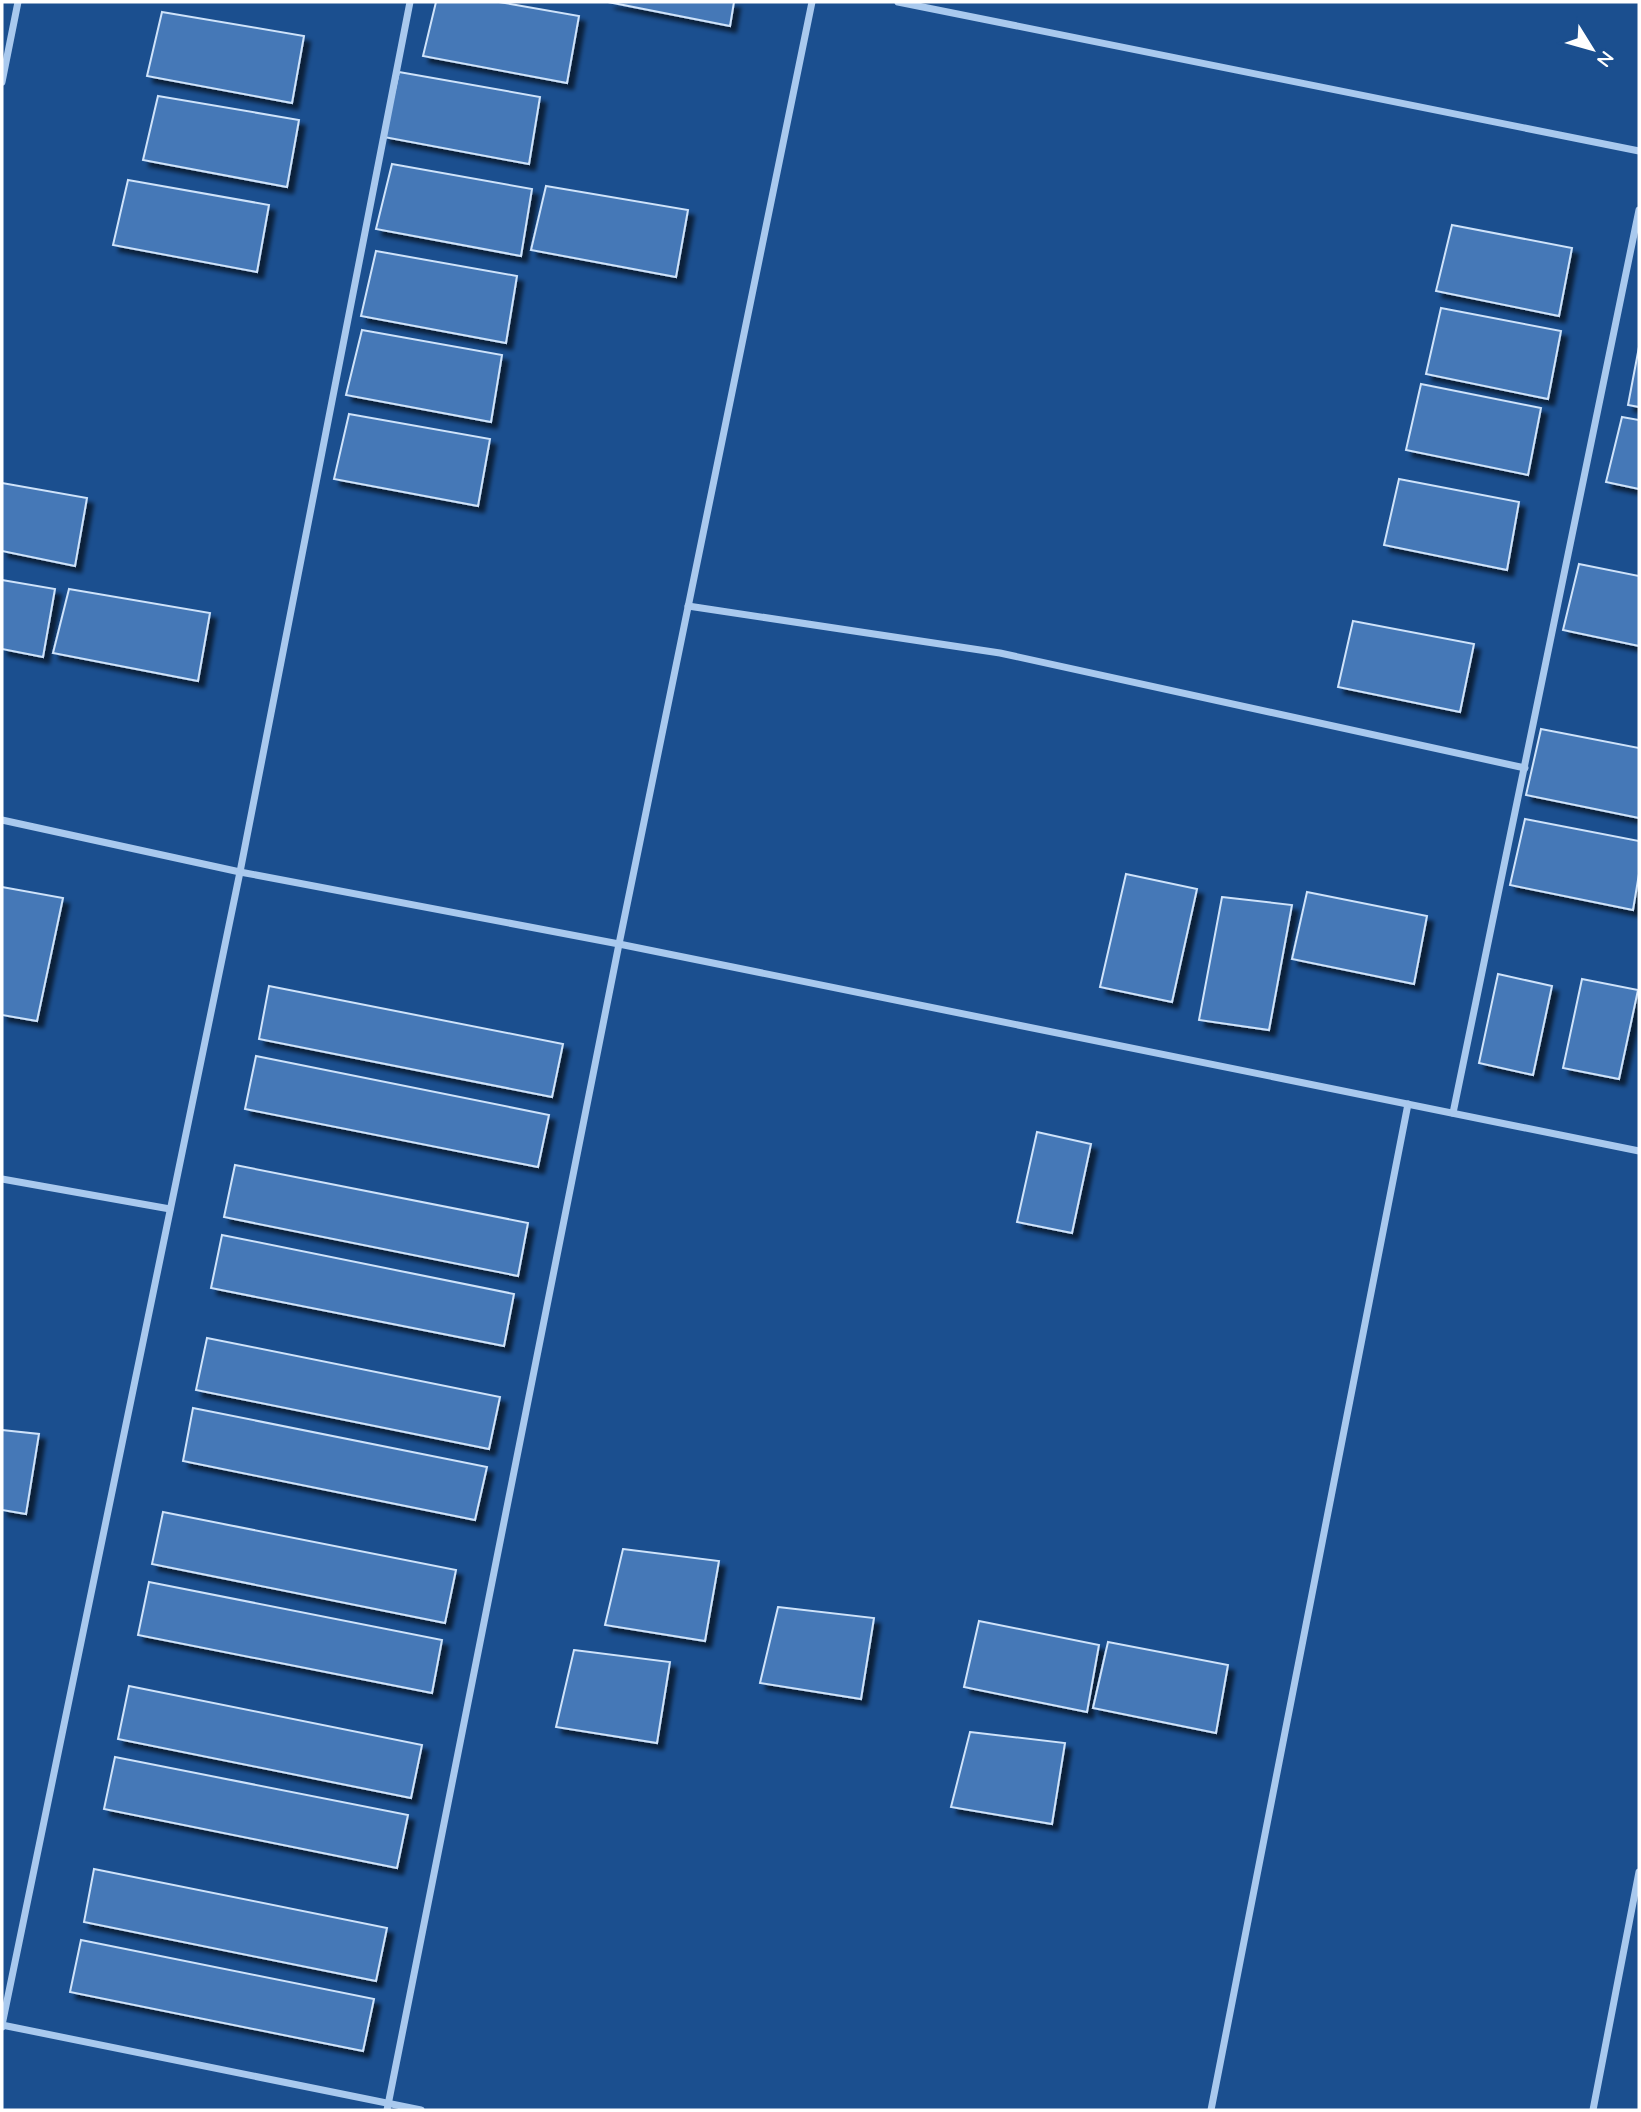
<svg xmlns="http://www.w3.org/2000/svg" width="1641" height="2112" font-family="Quicksand,sans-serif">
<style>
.building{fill:#4478b7;stroke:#cfe3fa;stroke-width:2;filter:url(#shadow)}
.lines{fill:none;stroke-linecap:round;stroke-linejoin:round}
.minor{stroke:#a9c9ee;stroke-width:7}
</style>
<defs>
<filter id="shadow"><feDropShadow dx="6" dy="6" stdDeviation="2" flood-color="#0009"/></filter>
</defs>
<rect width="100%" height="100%" fill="#1b4f8f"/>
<g class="building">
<polygon points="436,2 499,2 579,16 567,83 423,56"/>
<polygon points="608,2 734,2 730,26"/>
<polygon points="162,12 304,36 292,103 147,76"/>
<polygon points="399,72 540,97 529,164 384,137"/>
<polygon points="158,96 299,120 287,187 143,160"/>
<polygon points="392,164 532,189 521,256 376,229"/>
<polygon points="128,180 269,205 257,272 113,245"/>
<polygon points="546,186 688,210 676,277 531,250"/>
<polygon points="1452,225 1572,248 1559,316 1436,291"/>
<polygon points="376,251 517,276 506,343 361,316"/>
<polygon points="1441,308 1561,331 1548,399 1426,374"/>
<polygon points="362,330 502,355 491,422 346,395"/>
<polygon points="1639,347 1639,407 1628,405"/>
<polygon points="1421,384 1541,408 1528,475 1406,450"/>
<polygon points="349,414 490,439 478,506 334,479"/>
<polygon points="1622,417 1639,420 1639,489 1606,482"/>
<polygon points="1399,479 1519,502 1507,570 1384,545"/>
<polygon points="2,483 87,498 75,566 2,551"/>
<polygon points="1579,564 1639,576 1639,646 1563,630"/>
<polygon points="2,580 55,589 43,657 2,649"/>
<polygon points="69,589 210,613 198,681 53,653"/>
<polygon points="1353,621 1474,644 1460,712 1338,687"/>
<polygon points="1541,729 1639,748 1639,818 1526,795"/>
<polygon points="1525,819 1639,841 1639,874 1633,910 1510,885"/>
<polygon points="1126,874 1197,889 1172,1002 1100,987"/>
<polygon points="2,887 63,898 37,1021 2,1015"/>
<polygon points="1307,892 1427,916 1414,984 1292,959"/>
<polygon points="1222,897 1292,905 1269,1030 1199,1020"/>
<polygon points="1498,974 1552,986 1533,1075 1479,1063"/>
<polygon points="1582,979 1638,990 1619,1079 1563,1068"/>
<polygon points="269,986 563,1044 552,1097 259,1039"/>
<polygon points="256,1056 549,1115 538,1167 245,1109"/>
<polygon points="1037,1132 1091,1144 1072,1233 1017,1222"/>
<polygon points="235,1165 528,1223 518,1276 224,1217"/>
<polygon points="222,1235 514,1294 504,1346 211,1288"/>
<polygon points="207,1338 500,1397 489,1449 196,1390"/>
<polygon points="193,1408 487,1467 475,1520 183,1461"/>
<polygon points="2,1430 39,1434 26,1514 2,1510"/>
<polygon points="163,1512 456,1570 445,1623 152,1564"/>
<polygon points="623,1549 719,1561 705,1641 605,1625"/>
<polygon points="149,1582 442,1640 432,1693 138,1635"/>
<polygon points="778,1607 874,1618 861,1699 760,1683"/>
<polygon points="979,1621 1099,1645 1087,1712 964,1687"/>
<polygon points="1108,1642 1228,1665 1216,1733 1093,1708"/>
<polygon points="574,1650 670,1662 657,1743 556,1727"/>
<polygon points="129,1686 422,1745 411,1798 118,1739"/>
<polygon points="970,1732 1065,1743 1052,1824 951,1807"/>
<polygon points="115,1757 408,1815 397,1868 104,1809"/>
<polygon points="94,1869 387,1928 376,1981 84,1922"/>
<polygon points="81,1940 374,1999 363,2051 70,1992"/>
</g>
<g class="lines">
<g class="minor">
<polyline points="898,2 1639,151"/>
<polyline points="2,82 18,2"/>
<polyline points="688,606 1000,653 1525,768"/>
<polyline points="2,820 240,872 619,944 1639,1151"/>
<polyline points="1453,1113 1639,210"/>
<polyline points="2,1179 170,1209"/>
<polyline points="2,2025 240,872 410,2"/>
<polyline points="2,2027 2,2025 421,2110"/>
<polyline points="387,2110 619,944 812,2"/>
<polyline points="1211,2110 1408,1104"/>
<polyline points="1593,2110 1639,1872"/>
</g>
</g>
<rect width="1641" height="2112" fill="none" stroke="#ffffff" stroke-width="7"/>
<g transform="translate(1592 49) rotate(127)" stroke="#1b4f8f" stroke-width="5" paint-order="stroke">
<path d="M0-5L12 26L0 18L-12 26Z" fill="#ffffff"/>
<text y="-10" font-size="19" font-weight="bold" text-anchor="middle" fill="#ffffff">N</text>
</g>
</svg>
